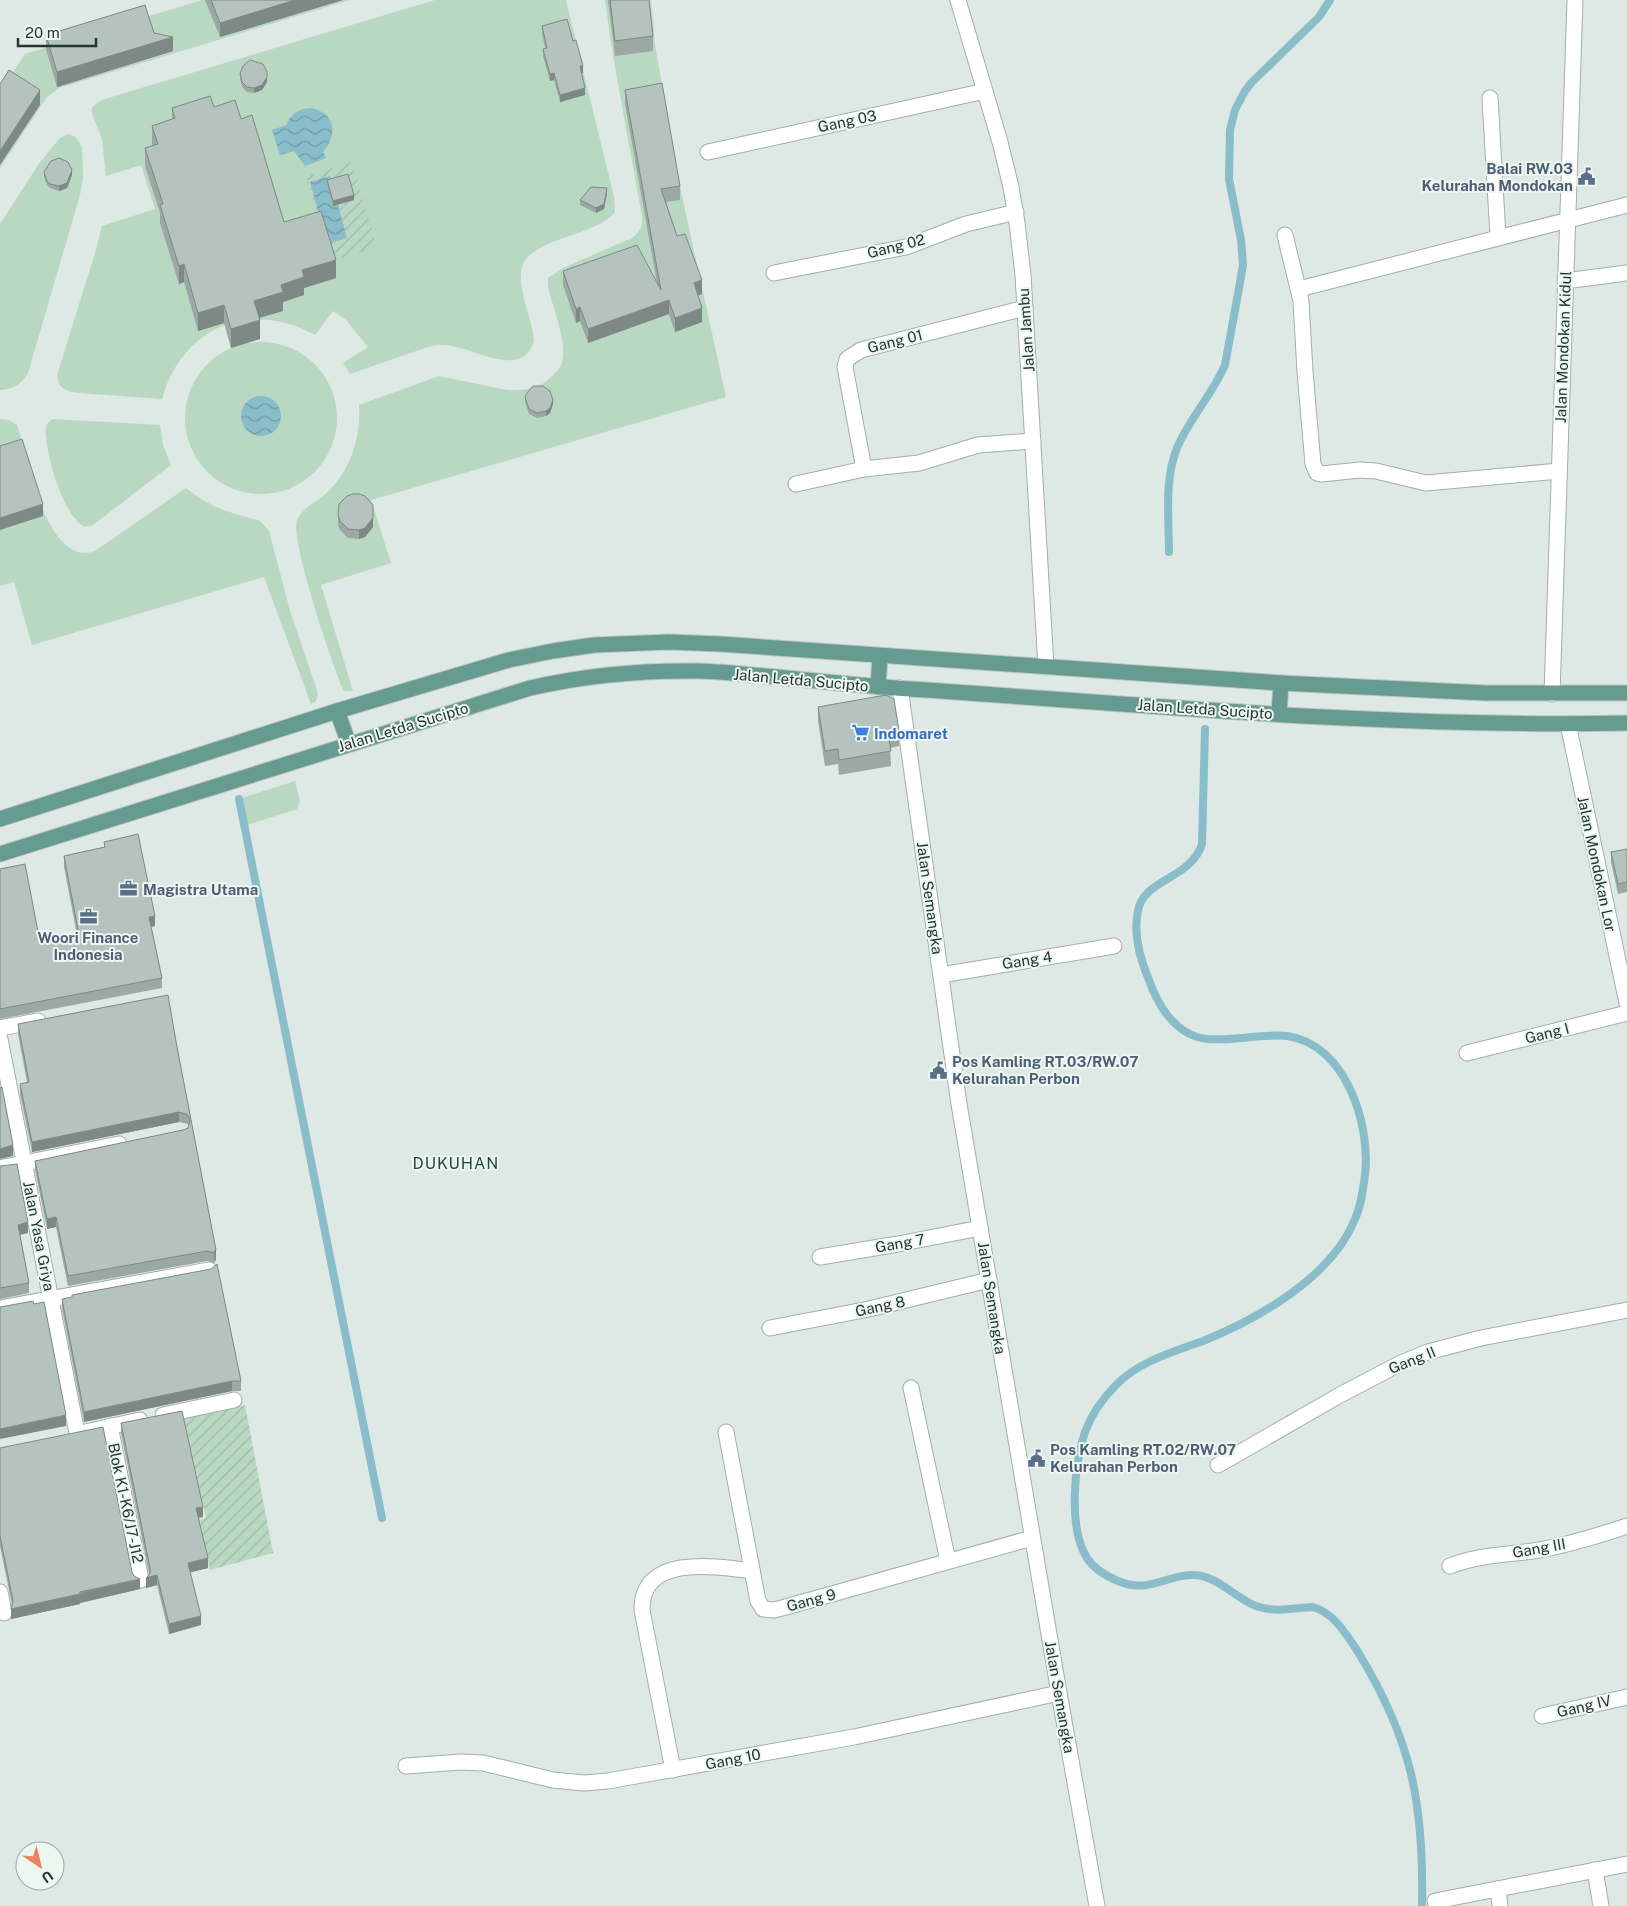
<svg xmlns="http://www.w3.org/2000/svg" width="1627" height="1906" font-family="'Public Sans',sans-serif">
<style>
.grass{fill:#b8d8c2}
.garden{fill:url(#garden-furrows)}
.water{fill:url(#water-waves)}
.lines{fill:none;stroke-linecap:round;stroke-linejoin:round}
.stream{stroke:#89bdca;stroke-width:8}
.minor-casing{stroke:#a2afab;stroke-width:17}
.major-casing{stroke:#bcc3c2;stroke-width:17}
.minor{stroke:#fff;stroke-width:15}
.major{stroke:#669b90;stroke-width:15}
.wall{fill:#9ba8a3}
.shaded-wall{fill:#7e8884}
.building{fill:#b4c3bd;stroke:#7e8884}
.labels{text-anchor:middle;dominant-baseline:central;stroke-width:4;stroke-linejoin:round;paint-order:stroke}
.street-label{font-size:15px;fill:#213732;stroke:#eef6f2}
.service-label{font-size:15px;font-weight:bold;fill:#4e5e75;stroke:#eef6f2;text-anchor:start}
.shop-label{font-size:15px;font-weight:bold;fill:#366cbe;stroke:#eef6f2;text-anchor:start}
.neighbourhood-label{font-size:16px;letter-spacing:1px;fill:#1f473f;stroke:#eef6f2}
</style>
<defs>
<pattern id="garden-furrows" width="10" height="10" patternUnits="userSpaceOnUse" patternTransform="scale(1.25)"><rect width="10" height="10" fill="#b8d8c2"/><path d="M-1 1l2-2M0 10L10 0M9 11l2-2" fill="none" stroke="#9ebaa7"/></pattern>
<pattern id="water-waves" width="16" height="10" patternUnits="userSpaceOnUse" patternTransform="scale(1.25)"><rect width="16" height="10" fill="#89bdca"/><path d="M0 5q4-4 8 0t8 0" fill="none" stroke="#709aa5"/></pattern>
</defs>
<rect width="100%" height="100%" fill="#dee8e4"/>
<g class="grass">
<polygon points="202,0 350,0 59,88 47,97 0,168 0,92 25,54"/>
<path d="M435,0h131l48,197 1,15c-18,25 -92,26 -94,60 -2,23 11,45 13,68 -9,37 -53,13 -77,7 -9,-2 -17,-3 -26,-1l-81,28 -7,-11 25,-16 -23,-28 -12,-8 -18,24c-65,-36 -133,-8 -153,64l-83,-6c-14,-2 -23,-5 -21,-21l38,-122 6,-24 53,-17 -14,-44 -35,11 -4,-37 -11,-28c3,-10 18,-13 27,-16z"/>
<path d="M605,0h46l4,45 27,151 44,201 -355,103 20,63 -70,22 32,106h-9l-3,-6c-10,-26 -51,-144 -44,-165 4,-10 17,-17 25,-23 28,-23 39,-58 37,-92l80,-29 68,14c16,1 33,-1 44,-13 4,-4 8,-7 10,-12 8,-18 -8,-58 -13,-77v-10l15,-10 69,-30c13,-10 11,-17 8,-33l-27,-149z"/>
<path d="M68,134l8,3 6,10 1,30 -3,18 -52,178c-8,12 -14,16 -28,17v-166l40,-62 20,-24z"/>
<circle cx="261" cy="418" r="76"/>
<path d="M0,419l9,1 8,5c3,7 4,15 6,23 8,29 29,119 72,103l91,-63c26,21 44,24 74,33l9,10 21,80 27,79c1,7 1,11 -6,14l-47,-127 -232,68 -18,-63 -14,4z"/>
<path d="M52,419l108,6 3,20 8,20 -78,60 -8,2c-22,-9 -42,-80 -39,-102z"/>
<polygon points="295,781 300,801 297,809 244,826 239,799"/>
</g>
<g class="garden">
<polygon points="352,162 377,248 331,261 306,176"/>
<polygon points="245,1405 273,1553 210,1570 200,1520 206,1518 184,1419"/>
</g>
<g class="water">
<path d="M310,108c25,4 29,26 13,44l3,6 -21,8 -11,-15 -14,4 -8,-25 14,-5c5,-11 12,-16 24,-17z"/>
<polygon points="330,176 347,238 327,244 310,182"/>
<circle cx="261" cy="416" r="20"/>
</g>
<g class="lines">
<g class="stream">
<path d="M1169,552c0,-34 -5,-72 8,-104 12,-29 35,-53 48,-83l16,-88 2,-12 -2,-25 -12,-61 1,-49 5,-20 10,-19 6,-8 68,-66 11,-17"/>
<path d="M1205,729l-3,115c-11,35 -59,35 -64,67 -5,23 2,48 11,69 8,23 23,49 48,57 23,7 64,-4 90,-1 59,8 84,89 78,139 -2,15 -4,31 -10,44 -23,58 -97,100 -152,122 -30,11 -63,20 -86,43 -13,13 -26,31 -32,48 -11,33 -17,96 2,126 7,11 19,18 31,23 31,13 47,-6 75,-6 24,0 42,23 63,31 20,7 37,2 57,1 21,6 34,28 45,45 54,88 66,152 64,254"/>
<polyline points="239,799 382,1518"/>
</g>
<defs>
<g id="minor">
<polyline points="958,0 1000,142 1011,187 1017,223 1023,275 1046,667"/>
<polyline points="1490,98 1498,237"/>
<polyline points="708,152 985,91"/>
<polyline points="1285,235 1301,301 1305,372 1313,464 1317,473 1321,474 1360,470 1376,471 1426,483 1559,471"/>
<polyline points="774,273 906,247 966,224 1016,212"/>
<polyline points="1565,281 1627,273"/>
<polyline points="1299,289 1627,205"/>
<polyline points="864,469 845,367 847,359 861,350 1025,308"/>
<polyline points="796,484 864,469 919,463 978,445 1033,441"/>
<polyline points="900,688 959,1104 1059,1693 1097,1906"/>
<polyline points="1552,694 1575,0"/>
<polyline points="1568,724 1627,1003"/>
<polyline points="941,975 1114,946"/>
<polyline points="0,1028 38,1021"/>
<polyline points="0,1039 77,1433"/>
<polyline points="1467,1053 1627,1013"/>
<polyline points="0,1168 119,1144"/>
<polyline points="820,1257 898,1244 980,1228"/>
<polyline points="0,1308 209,1270"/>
<polyline points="770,1328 869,1309 989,1280"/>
<polyline points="911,1388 948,1561"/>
<polyline points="163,1415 234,1400"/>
<polyline points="110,1426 141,1580"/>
<polyline points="85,1432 140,1420"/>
<polyline points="726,1432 757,1596 758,1601 763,1609 774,1610 782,1608 1032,1538"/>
<polyline points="1218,1465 1340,1395 1401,1363 1428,1352 1481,1338 1627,1310"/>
<path d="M1450,1566c27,-11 55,-11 83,-15 32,-5 64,-15 94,-25"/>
<polyline points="0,1592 4,1613"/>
<polyline points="1542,1716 1627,1697"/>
<polyline points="406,1766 461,1762 483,1763 553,1780 584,1783 608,1781 854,1737 1059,1693"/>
<path d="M673,1770l-31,-160c-1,-56 74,-44 110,-39"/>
<polyline points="1595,1870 1601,1906"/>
<polyline points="1498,1889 1500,1906"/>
<polyline points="1435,1901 1627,1864"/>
</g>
<g id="major">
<polyline points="878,687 880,656"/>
<polyline points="337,711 349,744"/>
<polyline points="1279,714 1281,683"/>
<polyline points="0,819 337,711 509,660 553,651 594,645 669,642 720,644 1281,683 1486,693 1627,693"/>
<path d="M0,854l530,-166c56,-13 112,-18 170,-17 26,1 52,4 77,6 50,5 99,10 149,13 233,16 467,38 701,33"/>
</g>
</defs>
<use href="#minor" class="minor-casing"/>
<use href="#major" class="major-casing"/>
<use href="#minor" class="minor"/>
<use href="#major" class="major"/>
</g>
<g class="wall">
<polygon points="205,0 343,0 220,37"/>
<polygon points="608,0 649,0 653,36 653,51 615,56"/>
<polygon points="542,26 573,41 583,73 581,73 585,95 560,102 554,80 550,81 543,56 543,49 545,48 542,33"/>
<polygon points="154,33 173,51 57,87 46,49 46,35"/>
<polygon points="240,74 267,77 267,82 262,90 254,93 247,92 242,87 240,79"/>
<polygon points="625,90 680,186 680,200 666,202 677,236 702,294 698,295 702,322 675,332 669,314 588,343 580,321 576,323 563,285 563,271 657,283 625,104"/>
<polygon points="214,107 241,119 284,222 336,278 304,288 304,295 283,302 283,311 260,318 260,339 231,348 224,323 198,331 184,282 179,284 160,223 160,213 145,166 145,148 152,146 152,126 172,119 172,108"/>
<polygon points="44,172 72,175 67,188 59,191 50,188 47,185 44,177"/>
<polygon points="327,180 354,200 333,206 327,184"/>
<polygon points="607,193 604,209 596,213 580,205 580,200"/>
<polygon points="525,397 553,404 550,413 546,416 537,418 529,414 525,402"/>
<polygon points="338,515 373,527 365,537 359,539 348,538 340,530 338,525"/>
<polygon points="818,707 899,731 899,746 890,748 891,766 839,775 838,764 825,766 818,721"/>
<polygon points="104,842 155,926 151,927 162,978 162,988 0,1019 0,869 40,942 77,935 64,867 64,856 104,847"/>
<polygon points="1627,849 1627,892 1618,894 1611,862 1611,852"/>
<polygon points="18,1024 177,1047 216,1250 216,1260 215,1261 215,1263 207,1261 68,1286 56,1227 47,1229 35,1170 35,1161 183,1130 188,1128 188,1124 179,1122 32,1152 20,1094 20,1084 27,1082 18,1034"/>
<polygon points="0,1166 28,1233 20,1235 29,1283 29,1293 0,1299"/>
<polygon points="62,1299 241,1381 241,1391 232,1391 84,1422 62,1309"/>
<polygon points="121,1423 203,1517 199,1518 208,1568 190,1572 201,1625 169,1634 157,1585 146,1588 149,1574 121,1433"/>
<polygon points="0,1448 132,1572 140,1589 80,1603 80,1604 11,1619 12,1605 0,1546"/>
</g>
<g class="shaded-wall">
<polygon points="295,0 343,0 220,37 220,23"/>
<polygon points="173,37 173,51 57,87 57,72"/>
<rect x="580" y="66" width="3" height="7"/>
<polygon points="554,73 554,80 550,81 550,74"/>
<polygon points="267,77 267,82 262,90 254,93 254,88"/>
<polygon points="585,88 585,95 560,102 560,95"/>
<polygon points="40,90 40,105 0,165 0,151"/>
<polygon points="72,170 72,175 67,188 59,191 59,186"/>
<polygon points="607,188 607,193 604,209 596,213 596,208"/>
<polygon points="354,195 354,200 333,206 333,201"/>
<polygon points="336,260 336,278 304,288 304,295 283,302 283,311 254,319 254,301 302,270"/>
<polygon points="184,264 184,282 179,284 179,266"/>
<polygon points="702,280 702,294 694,297 694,283"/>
<polygon points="669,300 669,314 588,343 588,329"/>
<polygon points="224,305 224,323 198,331 198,313"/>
<polygon points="580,307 580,321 576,323 576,309"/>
<polygon points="702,308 702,322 675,332 675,318"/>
<polygon points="260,320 260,339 231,348 231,329"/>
<polygon points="553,400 553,404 550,413 546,416 546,411"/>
<polygon points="43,504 43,516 0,530 0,518"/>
<polygon points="373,518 373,527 365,537 359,539 359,530"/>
<polygon points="155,916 155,926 149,927 149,917"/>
<polygon points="179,1112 179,1122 32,1152 32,1142"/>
<polygon points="13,1145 13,1156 0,1159 0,1149"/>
<polygon points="56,1217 56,1227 47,1229 47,1219"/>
<polygon points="28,1222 28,1233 18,1235 18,1225"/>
<polygon points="216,1250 216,1260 215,1261 214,1251"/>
<polygon points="232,1381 232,1391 84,1422 84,1412"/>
<polygon points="66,1415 66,1426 0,1439 0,1429"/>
<polygon points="203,1507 203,1517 196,1518 196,1508"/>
<polygon points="208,1558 208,1568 188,1573 188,1563"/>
<polygon points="157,1575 157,1585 146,1588 146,1578"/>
<polygon points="140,1579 140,1589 80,1603 80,1604 11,1619 11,1609"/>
<polygon points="201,1616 201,1625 169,1634 169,1624"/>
</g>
<g class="building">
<polygon points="211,0 295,0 220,23"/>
<polygon points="610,0 649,0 653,36 615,41"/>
<polygon points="145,5 154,33 173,37 57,72 46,35"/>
<polygon points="567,19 573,41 576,40 583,66 580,66 585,88 560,95 554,73 550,74 543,49 547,48 542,26"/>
<polygon points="250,60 263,64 267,72 267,77 262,85 254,88 247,87 242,82 240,74 243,66"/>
<polygon points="9,70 40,90 0,151 0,84"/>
<polygon points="662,83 680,186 661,189 677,236 685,234 702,280 694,283 702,308 675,318 669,300 588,329 580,307 576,309 563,271 637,245 661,290 625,90"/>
<polygon points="210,96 214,107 235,100 241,119 252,115 284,222 321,211 336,260 302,270 304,277 281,285 283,292 254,301 260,320 231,329 224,305 198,313 184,264 179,266 160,205 163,204 145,148 158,144 152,126 175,118 172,108"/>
<polygon points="59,158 68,162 72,170 67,183 59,186 50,184 47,181 44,172 51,161"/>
<polygon points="348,174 354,195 333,201 327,180"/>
<polygon points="591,187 607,188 604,204 596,208 580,200"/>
<polygon points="533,386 543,386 550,391 553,400 550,408 546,411 537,413 529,409 525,397 527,393"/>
<polygon points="22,439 43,504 0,518 0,446"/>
<polygon points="353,494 359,494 365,496 373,505 373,518 365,528 359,530 348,529 340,521 338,515 339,504 347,496"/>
<polygon points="886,695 894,699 899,731 888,734 891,751 839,760 838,749 825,751 818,707"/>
<polygon points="138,834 155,916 149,917 162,978 0,1009 0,869 25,864 40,942 79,935 64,856 105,847 104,842"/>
<polygon points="1627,849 1627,882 1618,884 1611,852"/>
<polygon points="168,995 177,1047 216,1250 214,1251 215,1253 207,1251 68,1276 56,1217 47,1219 35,1161 183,1130 188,1128 190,1120 188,1115 179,1112 32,1142 20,1084 29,1082 18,1024"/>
<polygon points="2,1087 13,1145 0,1149 0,1088"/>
<polygon points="17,1164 28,1222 18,1225 29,1283 0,1288 0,1166"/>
<polygon points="217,1264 241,1381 232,1381 84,1412 62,1299 72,1297 72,1295 211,1269"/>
<polygon points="33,1301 34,1304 44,1302 66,1415 0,1429 0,1307"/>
<polygon points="182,1411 203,1507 196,1508 208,1558 188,1563 201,1616 169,1624 157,1575 146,1578 150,1574 150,1568 121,1423"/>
<polygon points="103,1427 132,1572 134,1576 140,1579 80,1592 80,1594 11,1609 13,1601 0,1536 0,1448"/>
</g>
<defs>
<symbol id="civic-bare" viewBox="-9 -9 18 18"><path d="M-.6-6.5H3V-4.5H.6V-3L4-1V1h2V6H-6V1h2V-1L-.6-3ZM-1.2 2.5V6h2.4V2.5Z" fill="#5c6f8a" stroke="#eef6f2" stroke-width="2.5" paint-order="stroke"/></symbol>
<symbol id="supermarket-bare" viewBox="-9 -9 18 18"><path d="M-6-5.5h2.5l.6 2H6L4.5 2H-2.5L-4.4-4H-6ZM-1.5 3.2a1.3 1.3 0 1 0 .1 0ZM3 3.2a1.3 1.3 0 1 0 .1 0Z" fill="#3f7fe0" stroke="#eef6f2" stroke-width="2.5" paint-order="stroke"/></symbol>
<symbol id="office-bare" viewBox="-9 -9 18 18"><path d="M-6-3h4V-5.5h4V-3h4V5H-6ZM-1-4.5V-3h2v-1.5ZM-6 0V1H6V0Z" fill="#5c6f8a" stroke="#eef6f2" stroke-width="2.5" paint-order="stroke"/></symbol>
</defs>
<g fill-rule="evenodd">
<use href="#civic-bare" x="1574" y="164" width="25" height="25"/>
<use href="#supermarket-bare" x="848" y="720" width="25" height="25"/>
<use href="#office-bare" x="116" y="876" width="25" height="25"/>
<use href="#office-bare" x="76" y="904" width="25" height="25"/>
<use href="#civic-bare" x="926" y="1058" width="25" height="25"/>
<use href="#civic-bare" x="1024" y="1446" width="25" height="25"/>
</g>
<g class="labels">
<g class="street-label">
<text transform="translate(847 121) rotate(-12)">Gang 03</text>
<text transform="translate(896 246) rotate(-14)">Gang 02</text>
<text transform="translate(1026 330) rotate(-94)">Jalan Jambu</text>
<text transform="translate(895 341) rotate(-14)">Gang 01</text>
<text transform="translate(1563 347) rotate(-88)">Jalan Mondokan Kidul</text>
<text transform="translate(801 680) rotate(5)">Jalan Letda Sucipto</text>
<text transform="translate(1205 709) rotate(4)">Jalan Letda Sucipto</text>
<text transform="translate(403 727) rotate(-17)">Jalan Letda Sucipto</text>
<text transform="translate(1597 864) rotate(78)">Jalan Mondokan Lor</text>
<text transform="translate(930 898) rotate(82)">Jalan Semangka</text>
<text transform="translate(1027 960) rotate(-9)">Gang 4</text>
<text transform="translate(1547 1033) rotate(-14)">Gang I</text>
<text transform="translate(39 1236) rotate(79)">Jalan Yasa Griya</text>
<text transform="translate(900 1243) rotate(-10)">Gang 7</text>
<text transform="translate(992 1298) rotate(81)">Jalan Semangka</text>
<text transform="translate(880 1306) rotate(-12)">Gang 8</text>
<text transform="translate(1412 1360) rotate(-22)">Gang II</text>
<text transform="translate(126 1503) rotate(78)">Blok K1-K6/J7-J12</text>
<text transform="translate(1539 1548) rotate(-10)">Gang III</text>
<text transform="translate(811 1600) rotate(-15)">Gang 9</text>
<text transform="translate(1060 1697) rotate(80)">Jalan Semangka</text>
<text transform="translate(1584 1706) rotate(-13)">Gang IV</text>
<text transform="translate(733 1759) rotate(-11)">Gang 10</text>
</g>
<g class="service-label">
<text x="1573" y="168" text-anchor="end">Balai RW.03<tspan x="1573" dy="17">Kelurahan Mondokan</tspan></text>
<text x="143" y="889">Magistra Utama</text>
<text x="88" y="937" text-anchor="middle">Woori Finance<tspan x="88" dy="17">Indonesia</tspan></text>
<text x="952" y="1061">Pos Kamling RT.03/RW.07<tspan x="952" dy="17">Kelurahan Perbon</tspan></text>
<text x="1050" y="1449">Pos Kamling RT.02/RW.07<tspan x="1050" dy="17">Kelurahan Perbon</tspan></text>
</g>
<g class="shop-label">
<text x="874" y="733">Indomaret</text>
</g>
<g class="neighbourhood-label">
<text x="456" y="1163">DUKUHAN</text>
</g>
</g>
<g transform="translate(40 1866) rotate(145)"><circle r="24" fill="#eef6f2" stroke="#9caaa5"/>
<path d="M0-4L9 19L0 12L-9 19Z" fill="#e7855e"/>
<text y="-8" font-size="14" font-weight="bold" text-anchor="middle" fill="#213732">U</text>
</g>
<path d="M18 38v8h78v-8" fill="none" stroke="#213732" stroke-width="2.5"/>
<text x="25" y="38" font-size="15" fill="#213732" stroke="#eef6f2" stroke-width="4" paint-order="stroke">20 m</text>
</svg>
